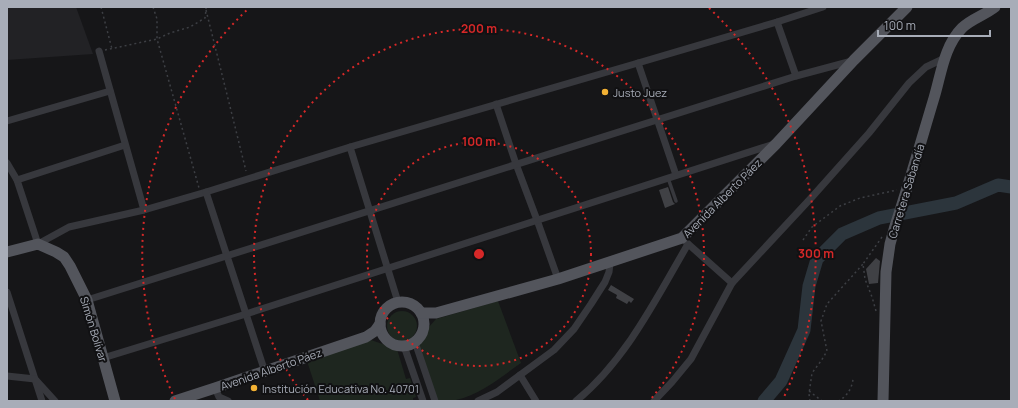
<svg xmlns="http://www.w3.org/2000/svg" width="1018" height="408" font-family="Manrope,sans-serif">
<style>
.built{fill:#222225}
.green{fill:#1e261f}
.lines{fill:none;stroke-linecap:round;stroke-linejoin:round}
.river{stroke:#2c353c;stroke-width:13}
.building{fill:#404145}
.path{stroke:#3d3f44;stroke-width:1.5;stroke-dasharray:2 3;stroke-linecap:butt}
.lane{stroke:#37383d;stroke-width:3.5}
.street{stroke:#37383d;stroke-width:7}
.primary{stroke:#53555c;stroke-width:11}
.ring{fill:none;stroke:#d62828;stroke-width:2;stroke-dasharray:2 4}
.poi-dot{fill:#f2b134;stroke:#111113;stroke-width:1.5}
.labels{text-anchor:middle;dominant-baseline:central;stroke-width:4;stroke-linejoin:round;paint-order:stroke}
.poi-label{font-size:11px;fill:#a8adb8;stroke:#111113;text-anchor:start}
.street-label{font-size:11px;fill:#a8adb8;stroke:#111113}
.centre{fill:#d62828;stroke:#111113;stroke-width:2}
.ring-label{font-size:12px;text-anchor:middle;font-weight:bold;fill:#d62828;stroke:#111113;stroke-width:4;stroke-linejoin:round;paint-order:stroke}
</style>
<rect width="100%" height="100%" fill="#161618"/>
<polygon class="built" points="7,7 76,7 93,54 7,60"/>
<g class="green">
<path d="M498,301l23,62c-20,14 -40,31 -65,37 -5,2 -12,1 -18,1l-21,-53 11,-20 8,-9z"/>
<circle cx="402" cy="326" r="15"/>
<polygon points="371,340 397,349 406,379 410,378 416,397 413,398 413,401 320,401 307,361"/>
</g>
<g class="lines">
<polyline class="river" points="764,401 781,381 804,330 809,286 817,259 842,234 879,218 956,203 998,185 1011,187"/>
</g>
<g class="building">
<polygon points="668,187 673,202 675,204 665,208 659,190"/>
<polygon points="876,258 880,261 878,283 869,284 866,269"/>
<polygon points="611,285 634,299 631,303 629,301 627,304 616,298 617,295 608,290"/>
</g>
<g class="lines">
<g class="path">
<polyline points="101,7 112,49"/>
<polyline points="153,7 157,19 157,39 199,188"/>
<polyline points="206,10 246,171"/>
<polyline points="105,50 157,39 170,33 190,27 205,18 206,10 206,7"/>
<polyline points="803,240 812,227 840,206 860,198 897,190"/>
<polyline points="876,311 872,297 865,279 863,264 882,237"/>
<polyline points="809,391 822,401"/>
<polyline points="810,401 809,394 812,373 821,361 827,351 821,321 827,304 863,264"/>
<path d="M838,401c9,-4 14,-13 15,-22"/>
</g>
<polyline class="lane" points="668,178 676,201"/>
<g class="street">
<polyline points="777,22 796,76"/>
<polyline points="99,51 144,210"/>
<polyline points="638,63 676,175"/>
<polyline points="496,104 516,164 537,220 558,279"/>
<polyline points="7,121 110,91"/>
<polyline points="350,147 398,302"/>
<polyline points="7,163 17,180 38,244 69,227 144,210 206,192 350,147 638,63 777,22 823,7"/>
<polyline points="17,180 125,145"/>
<polyline points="206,192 265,372"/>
<polyline points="686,242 732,283"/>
<polyline points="7,292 42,401"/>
<polyline points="87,300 796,76 852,61"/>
<polyline points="415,342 435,401"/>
<polyline points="404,346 423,401"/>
<polyline points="103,358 246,314 774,144"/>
<polyline points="520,375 536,401"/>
<polyline points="7,376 35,379 55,401"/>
<polyline points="215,388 219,397 228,401"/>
<polyline points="478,401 497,392 554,350 574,329 591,304 605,282 609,272 610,263"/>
<path d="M576,401c50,-41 80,-102 112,-157"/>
<polyline points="654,401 672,382 691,359 732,283 812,197 869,133 909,83 926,67 945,58"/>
</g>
<g class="primary">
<polyline points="7,252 38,244 56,252 64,257 70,266 87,300 115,401"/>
<circle cx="402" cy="324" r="22"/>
<polyline points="421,313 436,313 558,279 682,238 776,144 854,60 907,7"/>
<polyline points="175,401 215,388 366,337 375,331 380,324"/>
<path d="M883,401l3,-129 4,-28 5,-18c14,-42 26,-85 39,-128 7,-23 10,-52 28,-70 9,-9 23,-13 33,-21"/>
</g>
</g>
<g class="ring">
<circle cx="479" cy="254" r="112"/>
<path d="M308 400A225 225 0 1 1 650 400"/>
<path d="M175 399A337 337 0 0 1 249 8M709 8A337 337 0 0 1 783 399"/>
</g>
<g class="poi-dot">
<circle cx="605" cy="92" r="4"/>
<circle cx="254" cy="388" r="4"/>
</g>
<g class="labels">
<g class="poi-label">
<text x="613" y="92">Justo Juez</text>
<text x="262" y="388">Institución Educativa No. 40701</text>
</g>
<g class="street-label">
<text transform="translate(906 191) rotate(-73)">Carretera Sabandía</text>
<text transform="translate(722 198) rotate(-45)">Avenida Alberto Páez</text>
<text transform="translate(94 329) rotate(73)">Simón Bolívar</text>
<text transform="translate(271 369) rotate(-19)">Avenida Alberto Páez</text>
</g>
</g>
<circle cx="479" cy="254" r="6" class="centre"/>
<g class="ring-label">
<text x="479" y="33">200 m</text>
<text x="479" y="146">100 m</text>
<text x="816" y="258">300 m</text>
</g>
<rect width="1018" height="408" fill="none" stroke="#a8adb8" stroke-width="16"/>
<path d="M878 30v6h112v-6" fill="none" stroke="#a8adb8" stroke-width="2"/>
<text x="884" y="30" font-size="12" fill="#a8adb8" stroke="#111113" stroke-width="3" paint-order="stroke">100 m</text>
</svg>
